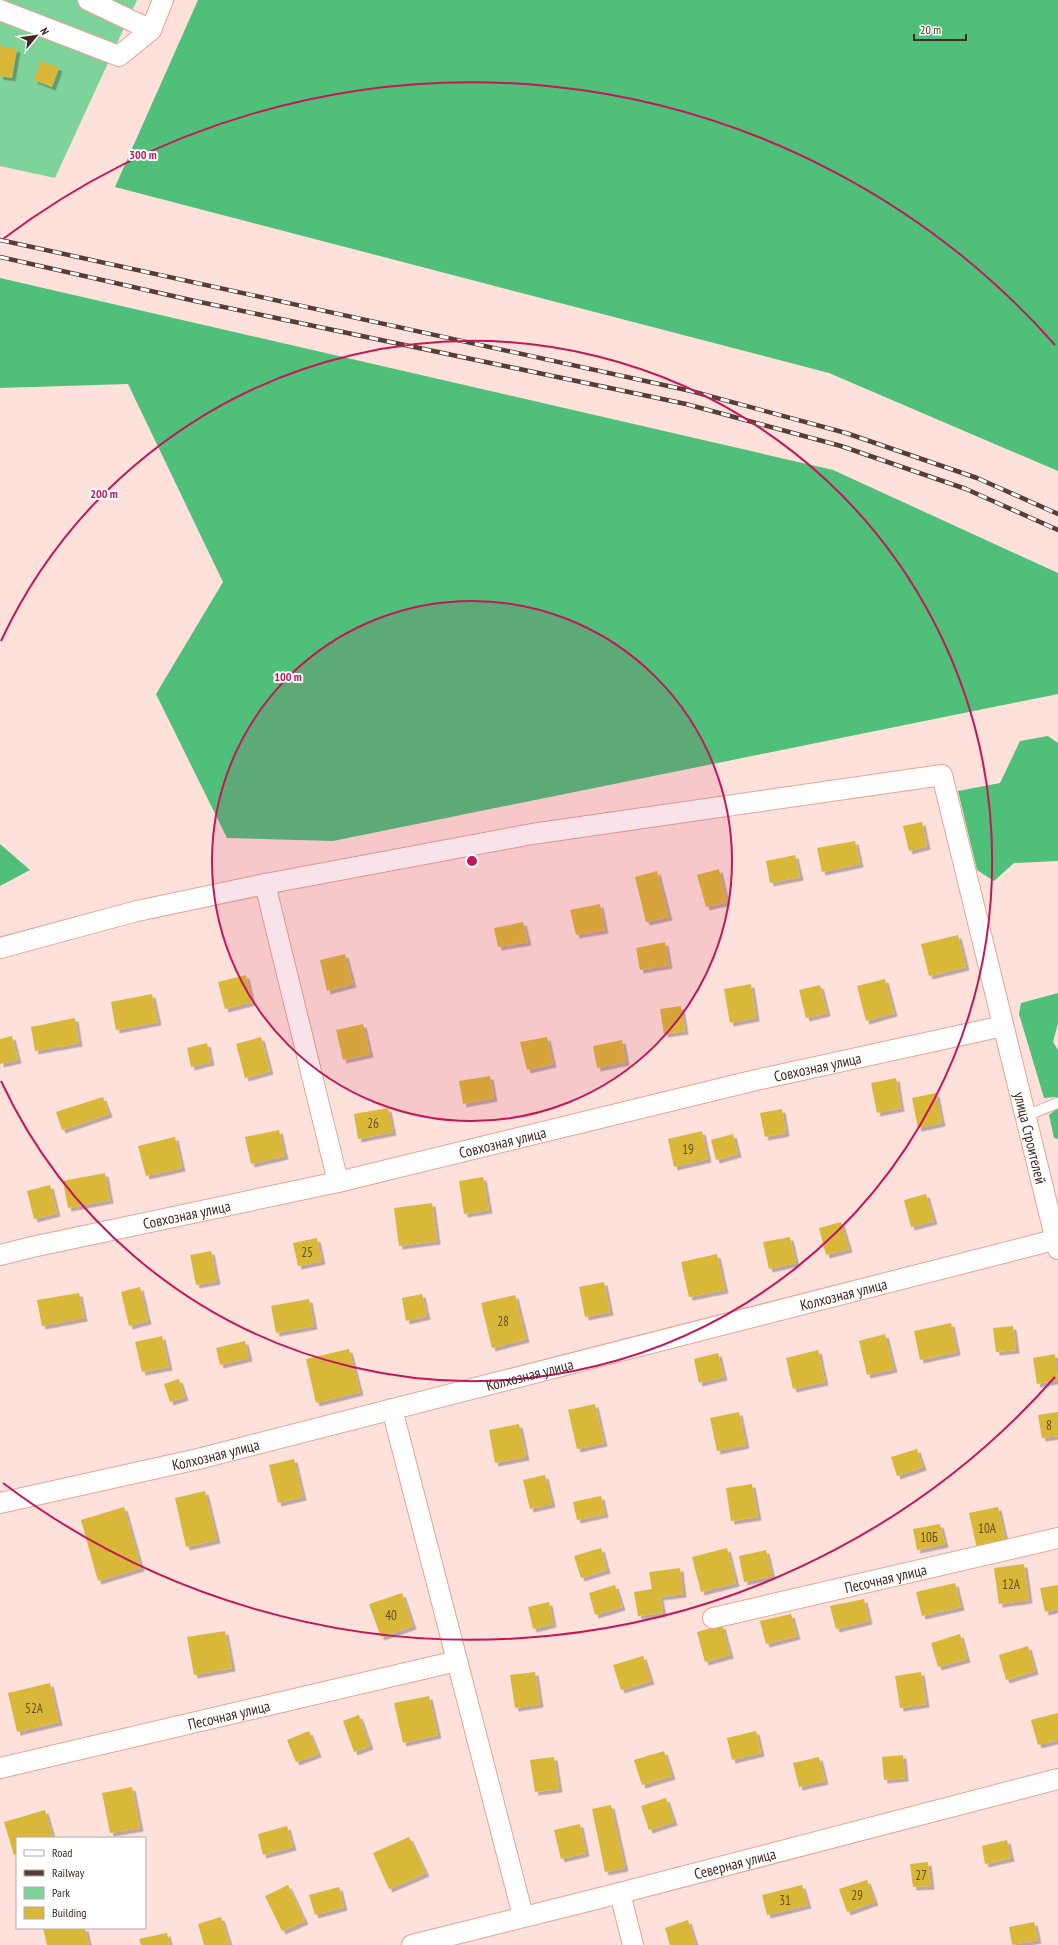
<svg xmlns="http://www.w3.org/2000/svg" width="1058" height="1945" font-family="'PT Sans Narrow',sans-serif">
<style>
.green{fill:#7ed39a}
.forest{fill:#4fbf7a}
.building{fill:#d9b737;filter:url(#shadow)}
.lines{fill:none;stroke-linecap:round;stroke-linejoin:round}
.service-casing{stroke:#e6a494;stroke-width:12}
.minor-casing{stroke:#e6a494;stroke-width:22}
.service{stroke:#fff;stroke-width:10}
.minor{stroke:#fff;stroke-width:20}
.rail-casing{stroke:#573d37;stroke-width:4.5}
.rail{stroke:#fff;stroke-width:3;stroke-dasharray:9;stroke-linecap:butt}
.ring{fill:none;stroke:#c2185b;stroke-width:2}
.labels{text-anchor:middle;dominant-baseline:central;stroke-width:4;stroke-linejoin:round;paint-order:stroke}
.number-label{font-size:13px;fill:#684c28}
.street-label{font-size:15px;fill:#432923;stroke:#fff}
.centre{fill:#c2185b;stroke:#fff;stroke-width:2}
.ring-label{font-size:12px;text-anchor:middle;font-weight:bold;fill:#c2185b;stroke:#fff;stroke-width:4;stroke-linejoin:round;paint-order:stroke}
</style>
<defs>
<filter id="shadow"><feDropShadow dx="3.5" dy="3.5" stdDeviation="0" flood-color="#0004"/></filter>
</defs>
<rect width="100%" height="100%" fill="#fde1da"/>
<polygon class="green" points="0,0 137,0 55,178 0,166"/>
<g class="forest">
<polygon points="198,0 1058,0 1058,471 829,373 115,187"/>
<polygon points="0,278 833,470 1058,573 1058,694 333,841 227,838 156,694 223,582 128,384 0,388"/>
<polygon points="1048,736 1058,743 1058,861 1014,863 994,881 977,870 958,791 1000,783 1020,741"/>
<polygon points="0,844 30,870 0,886"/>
<polygon points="1058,993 1058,1023 1053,1042 1058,1050 1058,1101 1056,1097 1044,1098 1019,1014 1021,1003"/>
<polygon points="1058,1108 1058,1139 1054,1138 1049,1115"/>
</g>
<g class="building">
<polygon points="0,46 17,49 12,78 0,76"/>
<polygon points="41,61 59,68 52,87 34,80"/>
<polygon points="922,822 927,846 909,851 903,826"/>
<polygon points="855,841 860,864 822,872 817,848"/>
<polygon points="795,855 800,877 770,883 766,861"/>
<polygon points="719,869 727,902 706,907 697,875"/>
<polygon points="657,871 669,917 646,922 635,877"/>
<polygon points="600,904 605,930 576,935 570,910"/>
<polygon points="523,922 528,942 498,947 494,928"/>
<polygon points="958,935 966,967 929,976 921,944"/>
<polygon points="665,942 669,965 640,970 636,948"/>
<polygon points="345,954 353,984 327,991 320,960"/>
<polygon points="246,975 252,1002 225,1009 218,982"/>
<polygon points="885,979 894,1013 866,1021 857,986"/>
<polygon points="751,984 756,1018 730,1023 724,989"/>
<polygon points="820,985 827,1013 806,1018 799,990"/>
<polygon points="152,994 158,1022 116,1030 111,1002"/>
<polygon points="681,1006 685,1031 664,1034 660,1009"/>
<polygon points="75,1018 79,1043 35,1051 31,1027"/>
<polygon points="363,1024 370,1054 343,1060 336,1030"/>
<polygon points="12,1036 18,1060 0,1064 0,1039"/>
<polygon points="261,1037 270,1071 245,1078 236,1044"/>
<polygon points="547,1037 553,1064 527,1070 520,1042"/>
<polygon points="622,1040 626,1062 597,1068 593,1046"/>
<polygon points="207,1043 211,1062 191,1067 187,1048"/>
<polygon points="490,1076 494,1098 463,1104 459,1081"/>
<polygon points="896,1078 901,1108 877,1113 871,1083"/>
<polygon points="936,1093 942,1123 918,1128 912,1098"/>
<polygon points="103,1097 109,1114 62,1130 56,1112"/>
<polygon points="388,1108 393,1132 358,1139 354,1114"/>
<polygon points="782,1109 786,1133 765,1137 760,1113"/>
<polygon points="279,1130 285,1156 251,1164 245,1137"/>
<polygon points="702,1131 708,1159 674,1167 668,1139"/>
<polygon points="733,1134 738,1154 716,1160 711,1140"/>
<polygon points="175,1137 182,1168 146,1176 138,1146"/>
<polygon points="105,1173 110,1200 68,1208 63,1181"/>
<polygon points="483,1177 489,1210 464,1214 459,1181"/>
<polygon points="50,1185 57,1213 34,1219 27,1191"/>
<polygon points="926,1194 934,1221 911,1227 904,1200"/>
<polygon points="432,1203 437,1241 399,1246 394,1208"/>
<polygon points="841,1222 849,1249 826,1255 819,1228"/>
<polygon points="790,1237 796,1263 769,1269 763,1242"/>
<polygon points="317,1238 322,1261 298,1266 293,1243"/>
<polygon points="211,1251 217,1281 196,1285 190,1255"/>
<polygon points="717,1254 725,1290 689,1297 681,1262"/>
<polygon points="604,1282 610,1312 585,1317 579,1287"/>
<polygon points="140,1287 148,1321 129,1326 121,1292"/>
<polygon points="79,1293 84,1318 42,1326 37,1300"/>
<polygon points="422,1294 427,1316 406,1321 402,1298"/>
<polygon points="515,1295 526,1339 492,1348 481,1303"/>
<polygon points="309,1299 314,1326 276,1333 271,1306"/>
<polygon points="951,1323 957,1352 920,1360 914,1331"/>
<polygon points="1013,1326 1016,1350 996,1352 993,1328"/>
<polygon points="885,1334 894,1369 867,1375 859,1341"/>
<polygon points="162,1336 169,1367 142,1372 135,1342"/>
<polygon points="245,1341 249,1358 220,1365 216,1348"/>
<polygon points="349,1349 360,1392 316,1403 306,1359"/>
<polygon points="818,1350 825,1382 793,1389 786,1358"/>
<polygon points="718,1353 724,1377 699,1383 694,1359"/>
<polygon points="1055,1354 1058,1380 1037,1384 1033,1358"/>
<polygon points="179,1379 185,1397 170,1402 164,1384"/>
<polygon points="595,1404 604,1443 577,1449 568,1410"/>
<polygon points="739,1412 746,1445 717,1451 710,1418"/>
<polygon points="1058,1412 1058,1436 1042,1438 1038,1415"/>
<polygon points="519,1424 526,1457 495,1463 489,1430"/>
<polygon points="917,1449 923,1467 897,1476 891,1457"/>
<polygon points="294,1459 303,1497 278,1503 269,1465"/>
<polygon points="545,1475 552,1504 530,1509 523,1480"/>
<polygon points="752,1484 758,1517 731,1521 726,1488"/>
<polygon points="205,1491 217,1540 186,1547 175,1498"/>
<polygon points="601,1496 605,1514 577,1520 573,1502"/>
<polygon points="124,1507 141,1568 98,1581 81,1520"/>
<polygon points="998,1507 1006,1542 977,1549 969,1513"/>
<polygon points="940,1524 945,1544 917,1550 913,1529"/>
<polygon points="601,1548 607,1570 581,1578 574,1556"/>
<polygon points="727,1548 736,1583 701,1592 692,1557"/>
<polygon points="766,1550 772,1576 744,1582 739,1556"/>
<polygon points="1024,1564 1029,1600 999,1604 994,1568"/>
<polygon points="680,1568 683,1594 660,1597 663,1613 638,1616 634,1592 652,1589 649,1572"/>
<polygon points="955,1583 961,1607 922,1616 916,1592"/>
<polygon points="615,1585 622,1607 595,1615 589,1593"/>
<polygon points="1058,1585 1058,1609 1045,1612 1040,1588"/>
<polygon points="402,1593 413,1626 381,1637 369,1604"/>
<polygon points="864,1599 869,1621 836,1629 830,1606"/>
<polygon points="549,1602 553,1624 533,1629 528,1607"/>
<polygon points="791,1614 797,1636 766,1644 760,1621"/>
<polygon points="722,1625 730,1655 705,1662 697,1632"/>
<polygon points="225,1631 232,1668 194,1675 187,1637"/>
<polygon points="960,1634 967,1659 938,1667 931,1643"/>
<polygon points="1028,1646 1035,1671 1006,1680 999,1655"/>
<polygon points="643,1656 651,1681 621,1690 613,1665"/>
<polygon points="535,1672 540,1704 515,1708 510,1675"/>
<polygon points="921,1672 926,1704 900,1708 895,1676"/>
<polygon points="50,1683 59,1722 17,1732 8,1693"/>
<polygon points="429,1696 438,1735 403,1743 394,1703"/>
<polygon points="1058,1713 1058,1740 1038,1745 1031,1720"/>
<polygon points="359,1715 370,1746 354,1752 343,1721"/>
<polygon points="309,1731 318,1754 296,1762 287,1740"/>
<polygon points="756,1731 761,1753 732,1760 727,1738"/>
<polygon points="664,1751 672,1776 642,1785 634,1760"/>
<polygon points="903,1755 905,1778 884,1780 882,1757"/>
<polygon points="554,1757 559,1789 535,1792 530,1760"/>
<polygon points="819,1757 825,1781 799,1787 793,1763"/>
<polygon points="132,1787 140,1828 110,1833 102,1793"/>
<polygon points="666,1798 674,1822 649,1830 641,1806"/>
<polygon points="611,1805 625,1868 605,1872 592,1809"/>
<polygon points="45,1810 53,1838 17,1838 17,1854 14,1855 4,1822"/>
<polygon points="580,1824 586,1853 561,1859 554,1830"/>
<polygon points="287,1826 293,1847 263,1855 258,1834"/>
<polygon points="409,1837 426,1873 389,1889 373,1853"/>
<polygon points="1007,1840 1011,1858 985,1864 982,1846"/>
<polygon points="928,1862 931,1886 913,1887 910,1864"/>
<polygon points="867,1880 875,1902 847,1912 839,1889"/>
<polygon points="288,1885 305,1921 282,1931 265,1896"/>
<polygon points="802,1885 808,1905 767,1915 762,1895"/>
<polygon points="339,1887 344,1907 315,1915 309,1895"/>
<polygon points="221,1917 230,1945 204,1945 198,1924"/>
<polygon points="688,1920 696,1945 670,1945 665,1928"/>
<polygon points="1034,1922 1038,1940 1012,1945 1009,1927"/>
<polygon points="43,1928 85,1928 89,1945 47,1945"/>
<polygon points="167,1933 170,1945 141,1945 139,1939"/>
</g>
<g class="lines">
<defs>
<polyline id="service" points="1025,1116 1058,1103"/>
<g id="minor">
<polyline points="88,0 151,30"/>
<polyline points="0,10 119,56 151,30 163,0"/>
<polyline points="265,884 338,1182"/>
<path id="s1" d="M0,948l137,-37 128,-27 267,-50 410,-59 116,474"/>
<path id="s2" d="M0,1255l32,-8 306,-65 418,-102 247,-54"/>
<polyline points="392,1409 523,1916"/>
<path id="s3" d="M0,1503l198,-44 860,-220"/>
<path id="s4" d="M713,1618l345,-80"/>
<path id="s5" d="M0,1768l457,-107"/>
<polyline points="620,1893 633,1945"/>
<path id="s6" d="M412,1945l208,-52 438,-114"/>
</g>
</defs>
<use href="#service" class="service-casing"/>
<use href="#minor" class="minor-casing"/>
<use href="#service" class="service"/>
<use href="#minor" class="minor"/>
<defs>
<g id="rail">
<polyline points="0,240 691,391 846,433 977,478 1058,514"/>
<polyline points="0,257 195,301 686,404 841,446 966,489 1058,530"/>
</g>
</defs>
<use href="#rail" class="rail-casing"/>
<use href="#rail" class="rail"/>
</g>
<circle cx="472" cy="861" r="260" fill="#c2185b" fill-opacity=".12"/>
<g class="ring">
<circle cx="472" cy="861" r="260"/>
<path d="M1 641A520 520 0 1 1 1 1081"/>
<path d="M1055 1377A779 779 0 0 1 3 1483M3 239A779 779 0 0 1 1055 345"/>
</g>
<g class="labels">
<g class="number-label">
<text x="373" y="1123">26</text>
<text x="688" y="1149">19</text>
<text x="307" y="1252">25</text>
<text x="503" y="1321">28</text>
<text x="1049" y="1425">8</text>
<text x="987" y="1528">10А</text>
<text x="929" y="1537">10Б</text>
<text x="1011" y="1584">12А</text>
<text x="391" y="1615">40</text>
<text x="34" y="1708">52А</text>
<text x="921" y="1875">27</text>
<text x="857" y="1895">29</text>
<text x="785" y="1900">31</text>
</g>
<g class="street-label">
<text stroke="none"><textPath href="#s2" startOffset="839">Совхозная улица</textPath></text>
<text stroke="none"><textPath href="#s1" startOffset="1332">улица Строителей</textPath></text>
<text stroke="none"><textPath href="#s2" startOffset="515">Совхозная улица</textPath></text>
<text stroke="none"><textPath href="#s2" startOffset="191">Совхозная улица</textPath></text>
<text stroke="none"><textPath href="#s3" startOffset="869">Колхозная улица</textPath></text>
<text stroke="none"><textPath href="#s3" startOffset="545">Колхозная улица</textPath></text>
<text stroke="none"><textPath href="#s3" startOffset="221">Колхозная улица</textPath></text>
<text stroke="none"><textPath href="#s4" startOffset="177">Песочная улица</textPath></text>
<text stroke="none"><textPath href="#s5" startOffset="235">Песочная улица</textPath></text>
<text stroke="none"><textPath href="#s6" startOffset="333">Северная улица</textPath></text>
</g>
</g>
<circle cx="472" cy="861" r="6" class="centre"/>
<g class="ring-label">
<text x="143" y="159">300 m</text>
<text x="104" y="498">200 m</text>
<text x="288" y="681">100 m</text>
</g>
<rect x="16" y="1837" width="130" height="92" fill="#ffffff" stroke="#b4a9a7"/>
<rect x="24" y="1850" width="20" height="6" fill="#ffffff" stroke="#b4a9a7"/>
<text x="52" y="1857" font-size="12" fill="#432923">Road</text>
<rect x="24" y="1870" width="20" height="6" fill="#573d37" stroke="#b4a9a7"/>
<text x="52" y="1877" font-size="12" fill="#432923">Railway</text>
<rect x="24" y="1887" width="20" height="12" fill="#7ed39a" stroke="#b4a9a7"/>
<text x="52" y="1897" font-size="12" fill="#432923">Park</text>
<rect x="24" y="1907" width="20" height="12" fill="#d9b737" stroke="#b4a9a7"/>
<text x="52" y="1917" font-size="12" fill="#432923">Building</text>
<g transform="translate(36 36) rotate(61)" stroke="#ffffff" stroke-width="3" paint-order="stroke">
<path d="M0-3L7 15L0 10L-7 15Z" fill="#432923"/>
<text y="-6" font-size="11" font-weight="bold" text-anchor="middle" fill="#432923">N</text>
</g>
<path d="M914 34v6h52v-6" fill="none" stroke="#432923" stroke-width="2"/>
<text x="920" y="34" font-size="12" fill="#432923" stroke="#ffffff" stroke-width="3" paint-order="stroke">20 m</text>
</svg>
